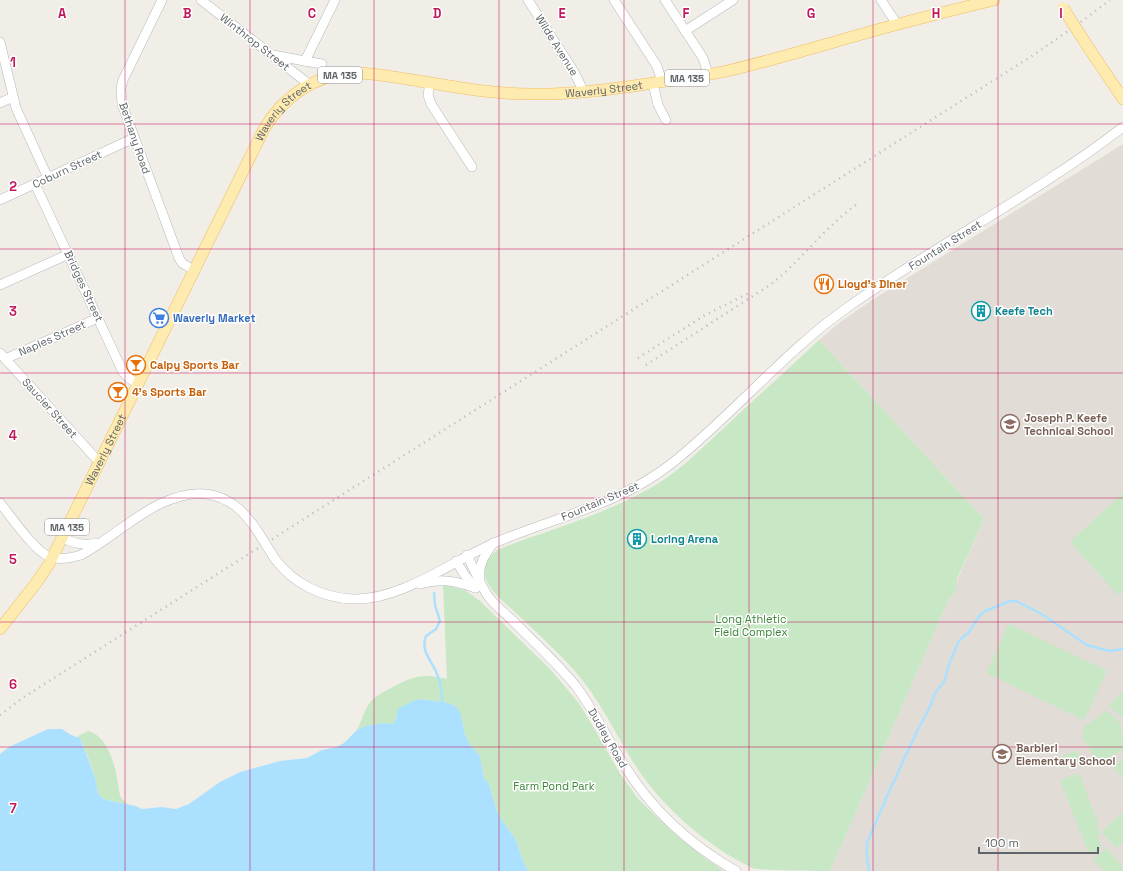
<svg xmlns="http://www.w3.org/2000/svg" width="1123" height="871" font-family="'Space Grotesk',sans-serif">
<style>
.education{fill:#e1ddd6}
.green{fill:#c8e7c5}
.water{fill:#abe1fe}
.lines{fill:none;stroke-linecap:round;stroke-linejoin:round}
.stream{stroke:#abe1fe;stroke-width:2.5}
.minor-casing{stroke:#b5b8bc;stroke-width:10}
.major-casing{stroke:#efbc62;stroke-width:12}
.minor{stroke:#fff;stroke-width:9}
.major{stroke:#feebb0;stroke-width:11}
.rail{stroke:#b6b7b8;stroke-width:2.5;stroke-dasharray:1 5;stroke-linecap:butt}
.minor-bridge-casing{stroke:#b5b8bc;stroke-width:10;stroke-linecap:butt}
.major-bridge-casing{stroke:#efbc62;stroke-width:12;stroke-linecap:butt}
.minor-bridge{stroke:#fff;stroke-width:9}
.major-bridge{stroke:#feebb0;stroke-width:11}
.grid{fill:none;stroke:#c2185b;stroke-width:1;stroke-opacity:0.55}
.labels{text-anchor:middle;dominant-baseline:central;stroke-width:3;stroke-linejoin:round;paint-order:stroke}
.shield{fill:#fff;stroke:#8f9295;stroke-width:1}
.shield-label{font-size:10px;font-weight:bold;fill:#5f6468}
.street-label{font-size:11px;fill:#5f6468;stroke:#fff}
.food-label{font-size:11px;font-weight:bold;fill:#c56008;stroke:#fff;text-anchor:start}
.culture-label{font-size:11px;font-weight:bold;fill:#0d838f;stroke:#fff;text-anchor:start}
.shop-label{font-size:11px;font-weight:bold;fill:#366cbe;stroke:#fff;text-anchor:start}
.education-label{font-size:11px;font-weight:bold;fill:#785e54;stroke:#fff;text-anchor:start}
.park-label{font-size:11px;fill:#3a8637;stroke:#fff}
.grid-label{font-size:13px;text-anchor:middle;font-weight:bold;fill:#c2185b;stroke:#fff;stroke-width:3;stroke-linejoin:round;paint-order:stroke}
</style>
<rect width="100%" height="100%" fill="#f1eee8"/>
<polygon class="education" points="1123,144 1123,871 830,871 984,519 819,340 839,323 872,300"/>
<g class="green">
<path d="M819,340l165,179 -27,60 -1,11 -7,9 -119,272c-17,0 -65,0 -78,-3 -48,-24 -90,-61 -119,-106 -19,-31 -34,-64 -59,-92 -17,-19 -37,-37 -56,-55 -11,-11 -26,-21 -32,-36 -5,-12 3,-24 13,-30 53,-20 111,-36 160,-66 24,-15 45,-37 67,-57 31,-29 62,-57 93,-86z"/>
<polygon points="1123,493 1123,590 1118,595 1070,542"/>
<path d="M443,585l22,5 15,11 70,68 28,33 16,26 25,44 19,27 39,37 28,22 19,13h-196l-5,-10 -7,-21 -15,-21 -4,-8 -8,-27 -5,-6 -4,-22 -11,-13 -4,-9 -4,-19 -13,-12 -27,-4 -24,14 -1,6 -3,6 -27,1 -9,4c5,-10 8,-23 16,-31 5,-4 12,-8 18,-11 22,-12 31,-15 56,-9z"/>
<polygon points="1009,624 1107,671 1084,720 986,673"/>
<polygon points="1123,691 1123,718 1109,706"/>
<path d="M1106,711c17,10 17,18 17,39l-17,9 -10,1 -14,-23 2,-10z"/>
<path d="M88,731c20,5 27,34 30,52 1,6 1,14 6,18 1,2 3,2 5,3l-22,-4 -5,-2 -4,-5 -3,-16 -4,-12 -10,-25 -3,-4z"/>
<polygon points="1076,751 1081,758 1079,760 1080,763 1064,768 1063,766 1061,766 1060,757"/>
<polygon points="1123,758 1123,778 1113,768"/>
<polygon points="1079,773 1098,823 1097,828 1100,834 1097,836 1102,847 1096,852 1088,852 1060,780"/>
<polygon points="1123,812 1123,842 1116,848 1101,832"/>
<polygon points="1106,848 1123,867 1121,871 1104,871 1093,859"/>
</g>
<polygon class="water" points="421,699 448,703 455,706 459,711 461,715 465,734 469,743 480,756 484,778 489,784 497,811 501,819 516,840 523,861 528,871 0,871 0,754 9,747 48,729 62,729 71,735 80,738 95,777 98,793 102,798 107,800 136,806 142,809 162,807 176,809 189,804 220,782 240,772 280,761 307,758 322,750 337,747 344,743 357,730 366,726 383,723 393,724 396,719 398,709 413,701"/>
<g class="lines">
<g class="stream">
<path d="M434,593l1,12 5,16 -4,8 -10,7c-6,16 6,24 11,38 4,9 5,18 5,28"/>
<polyline points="869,871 867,857 867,843 888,794 918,729 929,709 935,693 944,682 951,659 959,641 969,632 980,615 985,611 1010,601 1016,601 1040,613 1087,645 1109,651 1123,649"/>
</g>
<defs>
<g id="minor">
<polyline points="162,0 123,80 121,88 122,104 179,258 182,263 195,271"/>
<polyline points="201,0 310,85"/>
<polyline points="528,0 574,72 581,86 581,92"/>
<polyline points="614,0 657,66 662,82"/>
<polyline points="665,0 703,58 708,74"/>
<polyline points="881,0 897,24"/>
<polyline points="685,31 733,0"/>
<polyline points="0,42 16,108 48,178"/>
<polyline points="273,55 305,61"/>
<polyline points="322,64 305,61 335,0"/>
<polyline points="430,83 428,95 431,104 472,167"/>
<polyline points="653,83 658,105 666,120"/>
<polyline points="0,103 13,97"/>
<polyline points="35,184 123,372 130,379 139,384"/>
<polyline points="0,200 134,138"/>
<polyline points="0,285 69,254"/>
<polyline points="0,353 100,463"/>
<polyline points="5,359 98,318"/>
<path d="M0,503c11,13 35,49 50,54 10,3 21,1 31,-2 38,-20 79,-66 125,-61 24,3 39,18 52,38"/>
<path d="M62,538c12,5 22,8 35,5"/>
<path d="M467,555c7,14 13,29 21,41 6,9 16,16 24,24 21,21 44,42 63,65 20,26 33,56 51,83 27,43 66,78 110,103"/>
<path d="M275,559c18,24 47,39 78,40 46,2 98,-37 139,-55 60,-26 127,-39 179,-80 62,-49 113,-112 177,-157 90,-63 188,-113 275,-180"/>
<polyline points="456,561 464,574 475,588"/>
<path d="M480,579c-2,-14 5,-24 13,-36"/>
<path d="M420,584c22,-6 35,-3 56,4"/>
</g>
<g id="major">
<polyline points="1088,47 1123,99"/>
<path id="s1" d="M0,629l37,-47 12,-18 215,-435c19,-32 49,-53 87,-56 22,-1 46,5 68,8 37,6 73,13 111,13 37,1 74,-4 110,-9 31,-5 61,-8 91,-15 34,-8 67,-18 100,-27 54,-16 109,-30 163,-43"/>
</g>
</defs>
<use href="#minor" class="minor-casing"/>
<use href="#major" class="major-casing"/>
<use href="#minor" class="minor"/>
<use href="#major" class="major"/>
<g class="rail">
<polyline points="638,358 705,315 751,292"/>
<path d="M646,365l124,-80c31,-24 54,-57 86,-80"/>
<polyline points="0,715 21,699 68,669 1035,54 1081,22 1110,0"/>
</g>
<defs>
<polyline id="minor-bridge" points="258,532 275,559"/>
<polyline id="major-bridge" points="1063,8 1088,47"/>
</defs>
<use href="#minor-bridge" class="minor-bridge-casing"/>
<use href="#major-bridge" class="major-bridge-casing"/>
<use href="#minor-bridge" class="minor-bridge"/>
<use href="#major-bridge" class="major-bridge"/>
</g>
<path class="grid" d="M125,0v871M250,0v871M374,0v871M499,0v871M624,0v871M749,0v871M873,0v871M998,0v871M0,124h1123M0,249h1123M0,373h1123M0,498h1123M0,622h1123M0,747h1123"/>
<defs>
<symbol id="restaurant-ring" viewBox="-11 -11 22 22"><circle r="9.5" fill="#fff" stroke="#e8710a" stroke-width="1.5"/><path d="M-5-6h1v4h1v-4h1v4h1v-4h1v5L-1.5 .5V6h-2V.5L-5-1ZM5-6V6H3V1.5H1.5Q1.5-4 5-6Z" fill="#e8710a"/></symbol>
<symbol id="building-ring" viewBox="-11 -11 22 22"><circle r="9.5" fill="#fff" stroke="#0f9aa8" stroke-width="1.5"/><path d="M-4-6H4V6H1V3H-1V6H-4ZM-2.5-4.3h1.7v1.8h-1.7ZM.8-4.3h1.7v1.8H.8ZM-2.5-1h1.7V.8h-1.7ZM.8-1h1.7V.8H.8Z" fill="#0f9aa8"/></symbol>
<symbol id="supermarket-ring" viewBox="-11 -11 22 22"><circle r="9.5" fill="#fff" stroke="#3f7fe0" stroke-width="1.5"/><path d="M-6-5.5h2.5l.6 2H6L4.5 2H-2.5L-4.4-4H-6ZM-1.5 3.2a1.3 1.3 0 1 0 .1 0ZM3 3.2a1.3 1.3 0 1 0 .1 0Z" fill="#3f7fe0"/></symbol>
<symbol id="bar-ring" viewBox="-11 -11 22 22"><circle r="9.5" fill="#fff" stroke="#e8710a" stroke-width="1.5"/><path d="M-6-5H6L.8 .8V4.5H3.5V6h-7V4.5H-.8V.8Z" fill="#e8710a"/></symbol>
<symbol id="school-ring" viewBox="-11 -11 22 22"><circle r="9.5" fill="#fff" stroke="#8d6e63" stroke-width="1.5"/><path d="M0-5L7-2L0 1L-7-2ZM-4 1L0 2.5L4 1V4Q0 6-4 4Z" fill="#8d6e63"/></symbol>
</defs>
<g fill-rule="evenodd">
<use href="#restaurant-ring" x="813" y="273" width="22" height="22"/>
<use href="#building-ring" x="970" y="300" width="22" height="22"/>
<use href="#supermarket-ring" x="148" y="307" width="22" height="22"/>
<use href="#bar-ring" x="125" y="354" width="22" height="22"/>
<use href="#bar-ring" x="107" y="381" width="22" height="22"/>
<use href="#school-ring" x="999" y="413" width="22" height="22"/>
<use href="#building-ring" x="626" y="528" width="22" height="22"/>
<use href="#school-ring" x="991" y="743" width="22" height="22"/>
</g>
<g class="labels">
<g class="shield">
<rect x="318" y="67" width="44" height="16" rx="3"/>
<rect x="665" y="70" width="44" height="16" rx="3"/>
<rect x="45" y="519" width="44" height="16" rx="3"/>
</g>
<g class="shield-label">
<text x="340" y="75">MA 135</text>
<text x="687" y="78">MA 135</text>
<text x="67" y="527">MA 135</text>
</g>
<g class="street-label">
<text transform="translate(255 42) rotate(38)">Winthrop Street</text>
<text transform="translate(557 45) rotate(58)">Wilde Avenue</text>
<text stroke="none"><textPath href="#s1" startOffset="929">Waverly Street</textPath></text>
<text stroke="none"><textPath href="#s1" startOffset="593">Waverly Street</textPath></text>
<text transform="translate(135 138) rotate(71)">Bethany Road</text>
<text transform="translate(67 169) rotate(-25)">Coburn Street</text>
<text transform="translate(945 245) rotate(-32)">Fountain Street</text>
<text transform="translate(84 286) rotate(65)">Bridges Street</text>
<text transform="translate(52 338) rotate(-24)">Naples Street</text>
<text transform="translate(50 408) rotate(48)">Saucier Street</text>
<text stroke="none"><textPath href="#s1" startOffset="209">Waverly Street</textPath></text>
<text transform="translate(600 501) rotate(-23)">Fountain Street</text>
<text transform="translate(608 738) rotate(60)">Dudley Road</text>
</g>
<g class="food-label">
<text x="838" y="284">Lloyd's Diner</text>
<text x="150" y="365">Caipy Sports Bar</text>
<text x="132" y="392">4’s Sports Bar</text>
</g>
<g class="culture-label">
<text x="995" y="311">Keefe Tech</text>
<text x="651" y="539">Loring Arena</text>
</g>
<g class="shop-label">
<text x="173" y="318">Waverly Market</text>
</g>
<g class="education-label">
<text x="1024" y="418">Joseph P. Keefe<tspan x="1024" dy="13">Technical School</tspan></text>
<text x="1016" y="748">Barbieri<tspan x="1016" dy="13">Elementary School</tspan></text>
</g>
<g class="park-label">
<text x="751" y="619">Long Athletic<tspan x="751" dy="13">Field Complex</tspan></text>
<text x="554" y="786">Farm Pond Park</text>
</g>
</g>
<g class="grid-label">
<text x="62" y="18">A</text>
<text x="187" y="18">B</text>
<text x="312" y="18">C</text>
<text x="437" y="18">D</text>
<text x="562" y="18">E</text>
<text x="686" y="18">F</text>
<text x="811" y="18">G</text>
<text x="936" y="18">H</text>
<text x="1061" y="18">I</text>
<text x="13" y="67">1</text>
<text x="13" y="191">2</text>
<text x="13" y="316">3</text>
<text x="13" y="440">4</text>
<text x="13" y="564">5</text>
<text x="13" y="689">6</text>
<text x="13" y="813">7</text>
</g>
<path d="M979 847v6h119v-6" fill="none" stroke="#5f6468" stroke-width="2"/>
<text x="985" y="847" font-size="12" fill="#5f6468" stroke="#ffffff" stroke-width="3" paint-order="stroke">100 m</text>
</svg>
